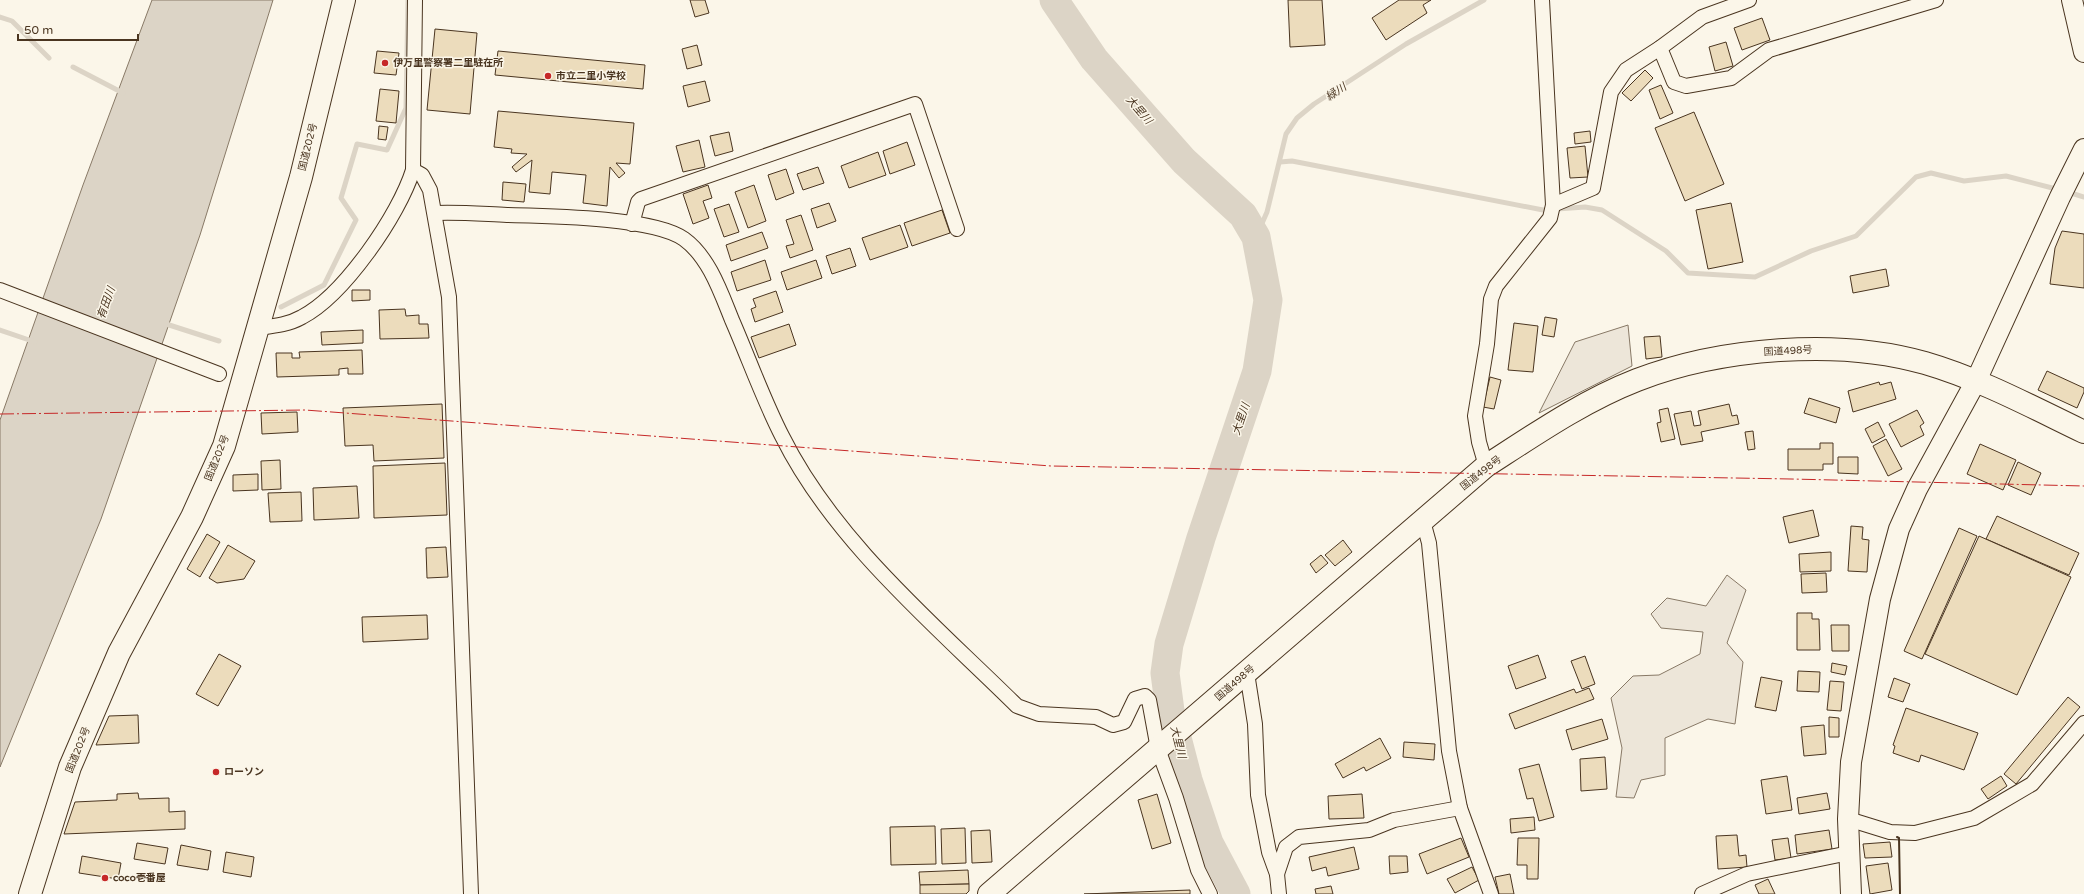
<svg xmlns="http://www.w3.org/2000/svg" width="2084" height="894" font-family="'Varela Round','Noto Sans JP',sans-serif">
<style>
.green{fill:#ede6d9;stroke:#887966}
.water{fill:#dcd4c6;stroke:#887966}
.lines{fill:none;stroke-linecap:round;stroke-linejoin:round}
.stream{stroke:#dcd4c6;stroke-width:5}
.river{stroke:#dcd4c6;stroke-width:29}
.building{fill:#ecdcbc;stroke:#4a3520}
.street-casing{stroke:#4a3520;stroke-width:16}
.secondary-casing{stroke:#4a3520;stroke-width:22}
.highway-casing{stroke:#4a3520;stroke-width:24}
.street{stroke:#fbf6e9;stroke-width:14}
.secondary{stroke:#fbf6e9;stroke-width:20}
.highway{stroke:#fbf6e9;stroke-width:22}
.wall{stroke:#4a3520;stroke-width:2}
.power{stroke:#c62828;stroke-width:1;stroke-dasharray:14 3 2 3;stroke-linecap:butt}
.poi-dot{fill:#c62828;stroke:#fbf6e9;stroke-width:1.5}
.labels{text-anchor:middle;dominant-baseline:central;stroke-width:3;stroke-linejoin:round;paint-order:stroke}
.poi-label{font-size:10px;font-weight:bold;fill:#4a3520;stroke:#fbf6e9;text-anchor:start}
.street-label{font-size:10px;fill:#4a3520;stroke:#fbf6e9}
.water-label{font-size:11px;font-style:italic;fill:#4a3520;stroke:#fbf6e9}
</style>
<rect width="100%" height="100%" fill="#fbf6e9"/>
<g class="green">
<polygon points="1628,325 1632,366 1539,413 1575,342"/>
<polygon points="1727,575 1746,590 1727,643 1743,662 1735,724 1708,719 1665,738 1665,775 1641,780 1634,798 1616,797 1622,748 1611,698 1633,676 1659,675 1700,654 1703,632 1661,628 1651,614 1667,598 1706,606"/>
</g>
<polygon class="water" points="152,0 273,0 200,235 101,519 0,767 0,420 83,185"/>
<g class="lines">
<g class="stream">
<polyline points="0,17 12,21 49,58"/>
<polyline points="73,67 123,93"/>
<polyline points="1280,162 1292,161 1543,210 1585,207 1602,210 1666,251 1688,273 1755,277 1811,251 1856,236 1916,177 1931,173 1964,181 2006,176 2060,190"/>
<polyline points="2068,192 2084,197"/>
<polyline points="1256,237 1267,212 1286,134 1297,118 1314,104 1406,44 1484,0"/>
<polyline points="281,307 324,285 356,220 341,198 357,144 387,150 406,108 408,0"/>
<polyline points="163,323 219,341"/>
<polyline points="0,330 35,342"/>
</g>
<polyline class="river" points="1054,0 1094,59 1184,161 1243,215 1256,237 1268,300 1257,371 1201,538 1169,644 1165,673 1170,711 1188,780 1209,843 1236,894"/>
</g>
<g class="building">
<polygon points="690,0 705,0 709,13 695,17"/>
<polygon points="1288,0 1322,0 1325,45 1290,47"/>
<polygon points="1399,0 1431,0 1423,5 1427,13 1386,40 1372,18"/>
<polygon points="1762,18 1770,40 1742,50 1734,28"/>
<polygon points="435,29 477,33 470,114 427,110"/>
<polygon points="1726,42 1733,66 1715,71 1709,47"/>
<polygon points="697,45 702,65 687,69 682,49"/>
<polygon points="377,51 399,53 396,75 374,73"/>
<polygon points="498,51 645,65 643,89 495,75"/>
<polygon points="1645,70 1653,78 1631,101 1622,93"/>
<polygon points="705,81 710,101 688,107 683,86"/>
<polygon points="1661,85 1673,113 1660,119 1649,90"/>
<polygon points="380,89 399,91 396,123 376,121"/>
<polygon points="498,111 634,123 630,164 616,163 625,173 619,178 610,167 607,206 583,203 586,175 552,172 550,194 529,192 532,160 516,172 512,167 527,154 511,153 512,149 494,147"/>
<polygon points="1694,112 1724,184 1685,201 1655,128"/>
<polygon points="379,126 388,127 386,140 378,139"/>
<polygon points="1590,131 1591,142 1575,144 1574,133"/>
<polygon points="729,132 733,151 715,156 710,136"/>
<polygon points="699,140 705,167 683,172 676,146"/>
<polygon points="907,142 915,165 890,174 883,151"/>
<polygon points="1585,146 1588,177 1570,178 1567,148"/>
<polygon points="878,152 886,175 849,188 841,166"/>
<polygon points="818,167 824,183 803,190 797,174"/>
<polygon points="786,169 794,193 776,200 768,175"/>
<polygon points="503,182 526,184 524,202 502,200"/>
<polygon points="708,185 712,198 703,201 709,218 693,224 683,194"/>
<polygon points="754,185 766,221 748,228 735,192"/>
<polygon points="829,203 836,221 817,228 811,209"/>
<polygon points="1731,203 1743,262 1708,269 1696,210"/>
<polygon points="729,204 739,232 724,237 714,209"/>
<polygon points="942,210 950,233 912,246 904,223"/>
<polygon points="801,215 813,250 790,258 786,246 794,244 786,220"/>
<polygon points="900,225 908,247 870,260 862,238"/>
<polygon points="2062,231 2084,234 2084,288 2050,284 2055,248"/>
<polygon points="762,232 768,248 731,261 726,245"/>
<polygon points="850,248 856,266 832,274 826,256"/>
<polygon points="765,260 771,280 737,291 731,272"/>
<polygon points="816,260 822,278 787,290 781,272"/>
<polygon points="1886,269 1889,286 1853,293 1850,276"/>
<polygon points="352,290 370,290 370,300 352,301"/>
<polygon points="776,291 783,312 755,322 751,309 756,307 753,299"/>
<polygon points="405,309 406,316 419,315 419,324 428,324 429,338 380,339 379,310"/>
<polygon points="1545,317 1557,319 1554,337 1542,335"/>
<polygon points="1514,323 1538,326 1533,372 1508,370"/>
<polygon points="789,324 796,345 759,358 751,337"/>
<polygon points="363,330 363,343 322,345 321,332"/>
<polygon points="1660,336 1662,357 1646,359 1644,337"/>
<polygon points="362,350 363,374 348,374 348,368 339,369 339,375 277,377 276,353 292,353 292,358 300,358 299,352"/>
<polygon points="2047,371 2084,388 2084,392 2077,408 2038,390"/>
<polygon points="1490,377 1501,380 1494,409 1483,407"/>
<polygon points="1879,382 1880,385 1891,382 1896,399 1853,412 1848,391"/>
<polygon points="1809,398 1840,408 1836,423 1804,413"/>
<polygon points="442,404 444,458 374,461 373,445 345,446 343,408"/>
<polygon points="1729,404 1732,416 1737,415 1739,424 1701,432 1703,441 1681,445 1674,414 1691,411 1694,426 1701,425 1698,411"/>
<polygon points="1668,408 1675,439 1661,442 1657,423 1661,422 1659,410"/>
<polygon points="1917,410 1924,423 1920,426 1924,435 1901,447 1889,424"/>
<polygon points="297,412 298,432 262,434 261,413"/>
<polygon points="1878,422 1885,436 1872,443 1865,429"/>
<polygon points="1753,431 1755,449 1748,450 1745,432"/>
<polygon points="1886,439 1902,469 1888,476 1873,446"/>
<polygon points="1820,443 1833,443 1833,464 1823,464 1823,470 1788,470 1788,449 1820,449"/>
<polygon points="1980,444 2016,460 2003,490 1967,474"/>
<polygon points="1838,457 1858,457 1858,474 1838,473"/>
<polygon points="280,460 281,489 262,490 261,461"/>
<polygon points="2018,462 2041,473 2031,495 2008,485"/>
<polygon points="445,463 447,515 374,518 373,466"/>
<polygon points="258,474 258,490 233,491 233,475"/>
<polygon points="357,486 359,518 314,520 313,488"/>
<polygon points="301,492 302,521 270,522 268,493"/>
<polygon points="1813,510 1819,536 1789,543 1783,517"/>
<polygon points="1997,516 2079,553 2069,575 1986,539"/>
<polygon points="1851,526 1863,527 1862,539 1869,540 1867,572 1848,571"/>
<polygon points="1959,528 1977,536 1922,659 1904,651"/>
<polygon points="207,534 220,542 200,577 187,569"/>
<polygon points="1979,536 2071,577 2017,695 1925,654"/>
<polygon points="1343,540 1352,552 1335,566 1325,555"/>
<polygon points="228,545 255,561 244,579 217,583 209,578"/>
<polygon points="446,547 448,577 427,578 426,548"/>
<polygon points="1831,552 1831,571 1800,572 1799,554"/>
<polygon points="1321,555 1328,563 1316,573 1310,564"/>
<polygon points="1826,573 1827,592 1802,593 1801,574"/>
<polygon points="1797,613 1812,613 1812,619 1819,619 1820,650 1797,650"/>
<polygon points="427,615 428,639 363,642 362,617"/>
<polygon points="1831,625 1849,625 1849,651 1832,651"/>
<polygon points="219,654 241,666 218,706 196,694"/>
<polygon points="1538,655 1546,678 1516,689 1508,666"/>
<polygon points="1585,656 1595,684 1582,689 1571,661"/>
<polygon points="1832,663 1847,666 1845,675 1831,672"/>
<polygon points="1798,671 1820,672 1819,692 1797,691"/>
<polygon points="1761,677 1782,681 1776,711 1755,707"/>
<polygon points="1894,678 1910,684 1903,702 1888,697"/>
<polygon points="1830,681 1844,682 1841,711 1827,710"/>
<polygon points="1589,688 1594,699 1515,729 1509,714 1574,689 1576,693"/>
<polygon points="2068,697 2080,707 2016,784 2004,774"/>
<polygon points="1906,708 1978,733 1964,770 1921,755 1919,762 1893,753 1895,746 1893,745"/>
<polygon points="138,715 139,743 96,745 109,716"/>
<polygon points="1829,717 1839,718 1839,737 1829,737"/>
<polygon points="1602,719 1608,739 1572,750 1566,730"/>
<polygon points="1824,725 1826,754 1804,756 1801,727"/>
<polygon points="1380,738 1391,758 1366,771 1364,767 1343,778 1335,764"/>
<polygon points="1404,742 1435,744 1434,760 1403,757"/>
<polygon points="1605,757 1607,789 1581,791 1580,759"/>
<polygon points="1539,764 1554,817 1539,821 1533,798 1527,799 1519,769"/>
<polygon points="1787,776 1792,810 1766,814 1761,780"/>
<polygon points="2001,776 2007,786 1988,799 1981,789"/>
<polygon points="138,793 139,799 169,798 169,812 185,811 185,829 64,834 75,802 117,800 117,794"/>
<polygon points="1827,793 1830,809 1799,814 1797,798"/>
<polygon points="1157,794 1171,843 1152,849 1138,800"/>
<polygon points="1362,794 1364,818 1329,819 1328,796"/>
<polygon points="1534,817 1535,830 1511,833 1510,819"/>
<polygon points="935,826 936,864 891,865 890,827"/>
<polygon points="965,828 966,863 942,864 941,829"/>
<polygon points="990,830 992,862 972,863 971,831"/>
<polygon points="1829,830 1832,849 1797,854 1795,835"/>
<polygon points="1737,835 1739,856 1746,855 1747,867 1718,869 1716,836"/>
<polygon points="1461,838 1469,857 1427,874 1419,854"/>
<polygon points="1518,838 1539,838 1538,879 1527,879 1527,865 1517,865"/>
<polygon points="1788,838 1791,858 1775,860 1772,840"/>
<polygon points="1890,842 1892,857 1865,858 1863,844"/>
<polygon points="137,843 168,848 165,864 134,859"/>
<polygon points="181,845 211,851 208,870 177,865"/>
<polygon points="1354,847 1359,869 1328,876 1326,867 1312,871 1309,857"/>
<polygon points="226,852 254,857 251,877 223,872"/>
<polygon points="82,856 121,863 118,879 79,873"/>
<polygon points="1389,856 1407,856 1408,872 1390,874"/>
<polygon points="1888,863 1892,890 1870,894 1866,866"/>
<polygon points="1472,867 1479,880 1455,893 1447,879"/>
<polygon points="968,870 969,884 920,885 919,872"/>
<polygon points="1510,874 1514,894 1499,894 1495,877"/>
<polygon points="1768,879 1775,894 1759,894 1755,885"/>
<polygon points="969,884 969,891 966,894 920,894 920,885"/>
<polygon points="1331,886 1333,894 1316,894 1315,889"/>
<polygon points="1190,890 1190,894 1084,894"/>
</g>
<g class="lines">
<defs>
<g id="street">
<polyline points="415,0 413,170 422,175 430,190 449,297 471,894"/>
<polyline points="1660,48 1674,82 1686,86 1731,78 1769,50 1936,0"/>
<polyline points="1553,205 1593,188 1611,92 1626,70 1660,48 1702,17 1749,0"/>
<path d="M436,213c23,-1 47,1 71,2 40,1 146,2 177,24 25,18 37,54 48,81 17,39 31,79 50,116 52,105 152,188 235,270l22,8 57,3 17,8 11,-3 11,-23 10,-3 4,4 9,49 18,49 22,72 12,24"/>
<polyline points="632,224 638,202 641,199 915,104 957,229"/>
<polyline points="0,290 219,374"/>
<path d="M257,328c16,-2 31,-3 45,-11 42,-22 97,-102 111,-147"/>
<polyline points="1486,466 1479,442 1475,416 1487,344 1491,299 1496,286 1550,218 1553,205 1542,0"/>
<polyline points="1423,521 1429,543 1449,751 1460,808 1491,894"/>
<polyline points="1247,673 1255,724 1258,795 1269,852 1277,874 1279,894"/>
<polyline points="1848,819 1890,832 1915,833 1974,818 2032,784 2084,723"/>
<polyline points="1277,874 1286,847 1299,837 1369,830 1394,820 1460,808"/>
<polyline points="1702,894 1747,874 1849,853"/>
</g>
<g id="secondary">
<polyline points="2072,0 2084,52"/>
<polyline points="1851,894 1848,819 1851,762 1880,599 1899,529 1917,489 1976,381 2060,197 2084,149"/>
</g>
<g id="highway">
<polyline points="30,894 70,767 119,653 192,517 224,446 301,177 344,0"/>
<path d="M989,894l497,-428c48,-31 97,-65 151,-86 83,-32 201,-42 288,-17 55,16 107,44 159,69"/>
</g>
</defs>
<use href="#street" class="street-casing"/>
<use href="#secondary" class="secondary-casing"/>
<use href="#highway" class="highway-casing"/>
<use href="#street" class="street"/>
<use href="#secondary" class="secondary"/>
<use href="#highway" class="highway"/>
<polyline class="wall" points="1897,837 1899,838 1900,894"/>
<polyline class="power" points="0,414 305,410 1051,466 1791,479 2084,486"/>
</g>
<g class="poi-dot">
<circle cx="385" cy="63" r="4"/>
<circle cx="548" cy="76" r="4"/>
<circle cx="216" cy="772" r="4"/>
<circle cx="105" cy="878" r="4"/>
</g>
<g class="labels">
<g class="poi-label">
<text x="393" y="63">伊万里警察署二里駐在所</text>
<text x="556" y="76">市立二里小学校</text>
<text x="224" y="772">ローソン</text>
<text x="113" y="878">coco壱番屋</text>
</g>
<g class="street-label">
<text transform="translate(308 147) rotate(-76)">国道202号</text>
<text transform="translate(1788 351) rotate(-3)">国道498号</text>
<text transform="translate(217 458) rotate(-68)">国道202号</text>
<text transform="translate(1481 473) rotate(-38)">国道498号</text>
<text transform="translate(1235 683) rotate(-41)">国道498号</text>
<text transform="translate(78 750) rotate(-68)">国道202号</text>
</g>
<g class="water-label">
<text transform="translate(1336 92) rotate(-34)">緑川</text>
<text transform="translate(1139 110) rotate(49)">大里川</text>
<text transform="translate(106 303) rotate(-70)">有田川</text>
<text transform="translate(1241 419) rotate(-71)">大里川</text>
<text transform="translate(1178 742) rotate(76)">大里川</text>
</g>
</g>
<path d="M18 34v6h120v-6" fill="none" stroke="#4a3520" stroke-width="2"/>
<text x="24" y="34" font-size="12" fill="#4a3520" stroke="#fbf6e9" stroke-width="3" paint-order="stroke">50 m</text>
</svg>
